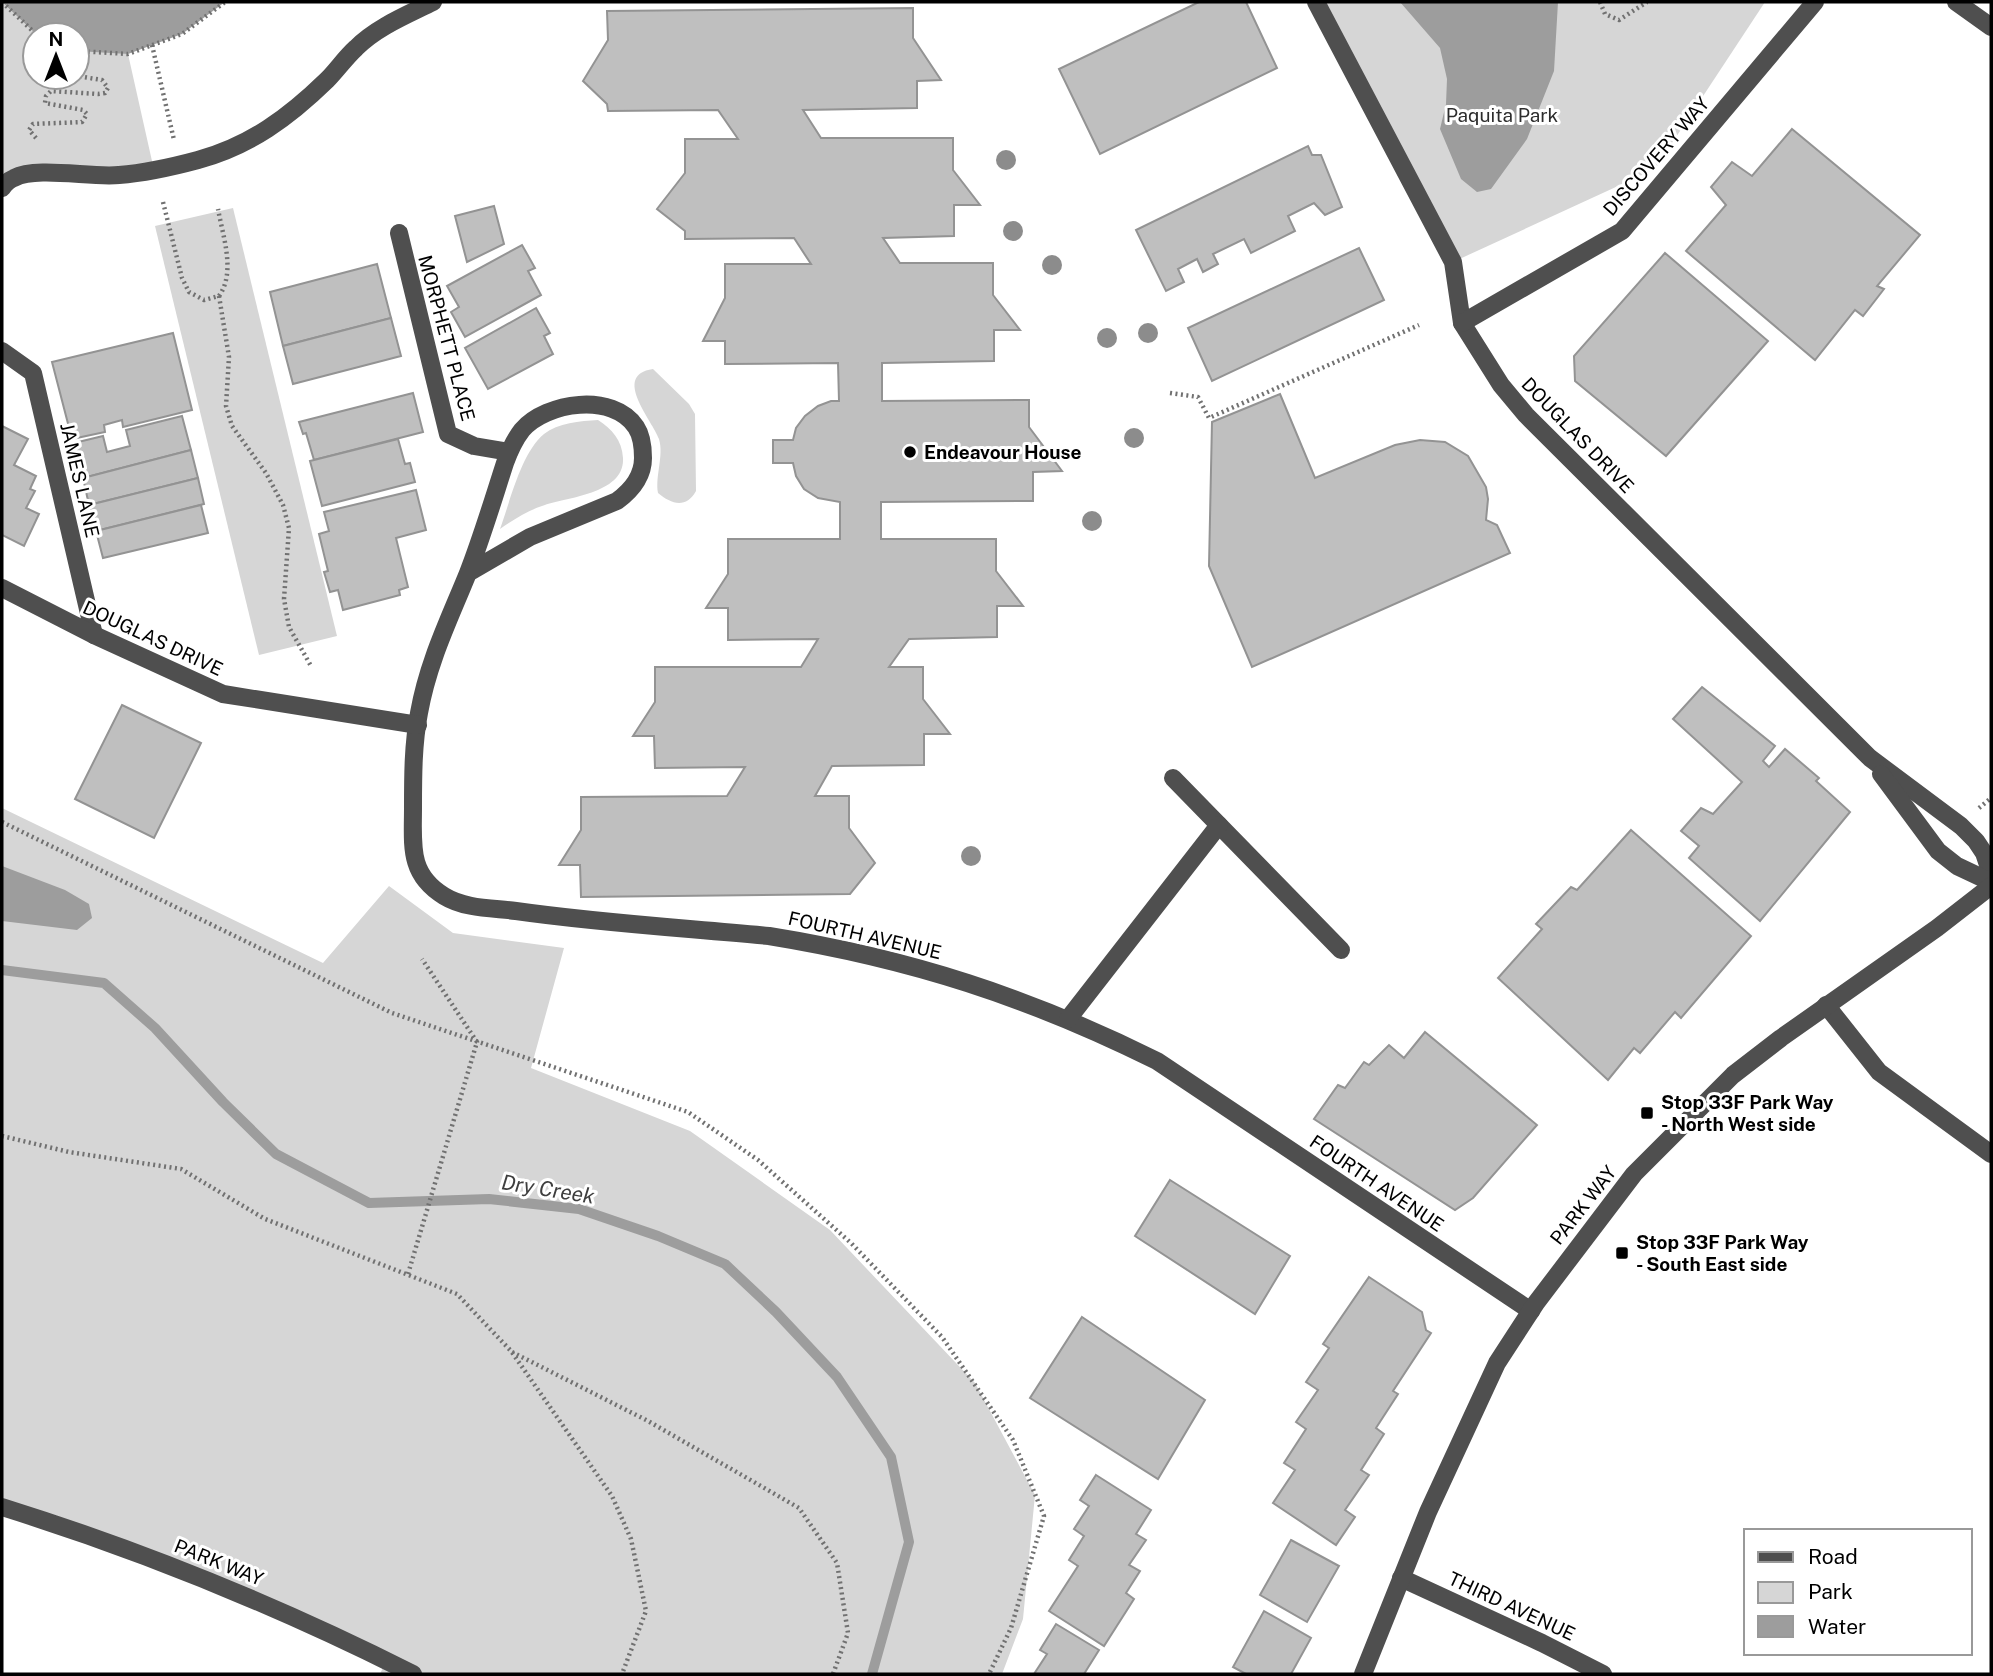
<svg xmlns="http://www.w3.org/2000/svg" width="1993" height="1676" font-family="'Public Sans',sans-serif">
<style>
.green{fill:#d6d6d6}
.water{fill:#9d9d9d}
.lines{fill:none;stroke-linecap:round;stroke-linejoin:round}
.stream{stroke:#9d9d9d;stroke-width:10}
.building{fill:#bfbfbf;stroke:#939393;stroke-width:2}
.path{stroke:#717171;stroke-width:4.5;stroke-dasharray:2 3.5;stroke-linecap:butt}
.minor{stroke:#4f4f4f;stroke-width:18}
.tree{fill:#8c8c8c}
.poi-dot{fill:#000;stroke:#fff;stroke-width:2.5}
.labels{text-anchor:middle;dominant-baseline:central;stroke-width:6;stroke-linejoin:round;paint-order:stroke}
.park-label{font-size:19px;fill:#2d2d2d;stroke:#fff}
.street-label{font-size:19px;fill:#000;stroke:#fff}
.poi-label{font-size:19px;font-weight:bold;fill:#000;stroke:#fff;text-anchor:start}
.water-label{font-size:21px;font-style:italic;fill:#3e3e3e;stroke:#fff}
</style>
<rect width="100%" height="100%" fill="#fff"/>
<g class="green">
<polygon points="2,2 37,35 35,35 35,77 77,77 77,47 128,54 154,170 39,173 2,191"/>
<polygon points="1315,2 1765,2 1655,169 1453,262"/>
<polygon points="233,208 337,636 259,655 155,226"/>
<path d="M653,369l36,35 6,10 1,77c-10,18 -25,13 -38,2 -3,-17 6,-37 1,-54 -6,-18 -48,-64 -6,-70z"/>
<path d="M598,420c14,9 24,20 25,38 2,36 -56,39 -81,48 -15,5 -29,14 -42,23 10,-27 21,-76 44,-95 14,-11 36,-13 54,-14z"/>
<polygon points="2,808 323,963 389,886 453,933 564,948 531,1068 690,1131 830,1230 975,1383 1035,1495 1023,1619 1002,1674 380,1674 386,1661 94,1538 2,1509"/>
</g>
<g class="water">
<polygon points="2,2 225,2 182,34 128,54 77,51 77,35 37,35"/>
<polygon points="1400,2 1558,2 1554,71 1527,139 1491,189 1477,192 1461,179 1440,129 1446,104 1447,79 1440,48"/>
<polygon points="2,866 65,890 89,904 92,918 77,930 2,921"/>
</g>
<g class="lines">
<polyline class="stream" points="2,970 104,983 155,1028 223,1102 276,1154 369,1203 489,1199 579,1209 658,1236 725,1264 776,1312 837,1377 891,1457 909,1542 872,1674"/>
</g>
<g class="building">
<polygon points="1199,2 1246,2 1277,68 1100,154 1059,69"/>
<polygon points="913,8 913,38 941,80 917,81 917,108 803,110 821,138 953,138 953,170 980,205 954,205 954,236 883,238 900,263 993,263 993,295 1020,330 994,330 994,361 882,363 882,401 1029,400 1029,427 1062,471 1033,472 1033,501 881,502 881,539 996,539 996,571 1023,606 997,606 997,637 909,639 889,667 923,667 923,699 950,734 924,734 924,765 832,766 815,796 849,796 849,828 875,863 850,894 581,897 580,865 559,865 581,830 581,797 727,796 745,767 655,768 654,736 633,736 655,702 655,667 801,667 818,639 728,640 728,608 706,608 728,574 728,539 840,539 840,502 818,498 804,489 796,476 793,463 773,463 773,440 793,440 796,428 805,416 818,406 831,401 839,401 838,363 725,364 725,341 703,341 725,298 725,264 811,264 794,238 685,239 685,231 657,209 685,173 685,139 738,139 718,110 608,111 607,104 583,81 608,40 607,11"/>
<polygon points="1792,129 1920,235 1877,286 1884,289 1863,316 1855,310 1815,360 1686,251 1726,205 1711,187 1732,162 1752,176"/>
<polygon points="1308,146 1312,155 1321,155 1342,207 1325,215 1314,203 1288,216 1295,231 1251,253 1244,239 1213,254 1218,264 1203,272 1197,259 1178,269 1184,282 1166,291 1136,230"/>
<polygon points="494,206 504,244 467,262 455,216"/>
<polygon points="522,245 535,268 528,271 541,295 465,337 451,312 459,307 447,286"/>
<polygon points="1359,248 1384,300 1212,381 1188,328"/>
<polygon points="1665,253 1768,341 1666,456 1575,381 1574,356"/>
<polygon points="377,264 391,318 283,346 270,292"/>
<polygon points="536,308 550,333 544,336 553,354 488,389 465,348"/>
<polygon points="391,318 401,356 293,384 283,346"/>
<polygon points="173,333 192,410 123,427 122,420 104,425 105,432 72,439 52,362"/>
<polygon points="413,393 423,432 314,460 306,433 303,434 299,422"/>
<polygon points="1280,394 1315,478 1395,445 1420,440 1445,442 1468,456 1486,487 1488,499 1486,520 1497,525 1510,553 1252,667 1209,566 1212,422"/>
<polygon points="182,416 191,450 83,478 74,443 103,436 107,452 130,446 126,430"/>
<polygon points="2,426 28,439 14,465 36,476 30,489 35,491 26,508 39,514 24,546 2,535"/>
<polygon points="398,439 405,464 410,463 415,482 322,506 310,461"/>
<polygon points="191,450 198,478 89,505 83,478"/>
<polygon points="198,478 204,504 96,531 89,505"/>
<polygon points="416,490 426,530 396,538 408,587 399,590 400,595 343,610 338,590 330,592 324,572 328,571 319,534 329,531 324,512"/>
<polygon points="201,505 208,533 103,558 96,531"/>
<polygon points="1702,687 1775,746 1763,761 1769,767 1785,749 1819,778 1816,781 1850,812 1760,921 1689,858 1699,846 1681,831 1701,808 1713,814 1742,782 1673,719"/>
<polygon points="122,705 201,743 154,838 75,799"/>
<polygon points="1631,830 1751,936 1681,1018 1675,1012 1640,1053 1634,1048 1608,1080 1498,978 1542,929 1536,924 1571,887 1577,890"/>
<polygon points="1425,1032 1537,1125 1473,1198 1455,1210 1314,1119 1338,1085 1345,1088 1364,1062 1369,1065 1389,1045 1404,1058"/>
<polygon points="1170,1180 1290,1256 1255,1314 1135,1236"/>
<polygon points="1369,1277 1422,1312 1426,1330 1431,1333 1393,1391 1398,1394 1376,1428 1384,1434 1361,1470 1369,1475 1345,1510 1355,1517 1336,1545 1273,1503 1295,1470 1284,1463 1306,1429 1296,1422 1318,1390 1306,1382 1329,1348 1323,1344"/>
<polygon points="1082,1317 1205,1400 1158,1479 1030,1398"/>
<polygon points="1096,1475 1151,1510 1136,1534 1146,1540 1129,1565 1140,1571 1126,1593 1134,1599 1104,1646 1049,1611 1078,1566 1069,1560 1084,1536 1074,1529 1089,1506 1080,1500"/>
<polygon points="1291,1540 1339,1566 1307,1622 1260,1595"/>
<polygon points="1264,1611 1311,1638 1291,1674 1246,1674 1233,1667"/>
<polygon points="1056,1624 1099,1650 1084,1674 1034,1674 1047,1654 1040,1650"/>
</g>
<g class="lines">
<g class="path">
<polyline points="2,2 37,35"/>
<polyline points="1600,2 1605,14 1619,20 1647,2"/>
<polyline points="152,45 174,140"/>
<polyline points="77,51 128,54 182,34 225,2"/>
<polyline points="36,138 29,130 33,124 82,122 87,114 83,110 45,103 46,96 51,91 98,94 105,93 108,88 102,80 77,76"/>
<path d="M163,202l19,76 7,14 15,8 15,-4c17,-24 4,-59 -1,-87"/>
<polyline points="219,296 229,357 226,406 232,426 266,473 283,505 289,528 284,599 289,627 311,666"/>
<polyline points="1170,393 1198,397 1209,418 1419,325"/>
<polyline points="1979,808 1991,798"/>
<polyline points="2,822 392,1013 688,1112 758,1160 851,1243 942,1337 1013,1440 1044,1516 1011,1628 989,1674"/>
<polyline points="2,1136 69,1152 181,1169 265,1219 457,1294 511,1351 612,1496 631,1539 646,1611 622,1674"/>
<polyline points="408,1274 477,1042 422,959"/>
<polyline points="512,1352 648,1421 799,1508 837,1563 848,1633 833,1674"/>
</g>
<g class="minor">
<polyline points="1316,2 1453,262 1462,323 1501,385 1526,415 1870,758 1961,826 1976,841 1984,853 1991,874"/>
<polyline points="1956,2 1991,27"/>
<path d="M2,188c3,-4 7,-8 12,-10 23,-12 77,0 105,-3 26,-2 53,-8 79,-15 52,-14 91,-43 129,-80 10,-10 18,-22 29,-32 21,-21 51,-33 77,-46"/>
<polyline points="399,233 448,434 474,446 509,452"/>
<polyline points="1462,323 1622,231 1815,2"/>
<polyline points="2,351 33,373 94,635"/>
<path d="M468,573l62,-36 87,-36c15,-11 26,-25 26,-43 0,-11 -1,-22 -7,-31 -23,-35 -90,-25 -114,3 -7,9 -13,22 -17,33 -12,37 -23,74 -37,110 -19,47 -40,89 -49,140 -6,31 -6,63 -6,95 0,37 -5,66 31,88 21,13 49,12 72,15 84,12 169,17 253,25 142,23 259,61 388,125l374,250"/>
<polyline points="2,588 94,635 223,694 418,725"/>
<polyline points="1881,774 1938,851 1957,866 1991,882"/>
<polyline points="1173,778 1341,950"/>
<polyline points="1826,1005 1879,1072 1991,1154"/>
<polyline points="1068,1019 1219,825"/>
<path d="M2,1507c144,45 276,99 411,167"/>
<polyline points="1401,1578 1542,1643 1603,1674"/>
<polyline points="1363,1674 1428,1512 1497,1363 1536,1303 1634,1174 1733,1075 1781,1038 1937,928 1991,886"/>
</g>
</g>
<g class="tree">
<circle cx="1006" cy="160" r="10"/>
<circle cx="1013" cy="231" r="10"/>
<circle cx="1052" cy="265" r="10"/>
<circle cx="1148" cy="333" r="10"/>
<circle cx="1107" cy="338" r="10"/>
<circle cx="1134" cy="438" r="10"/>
<circle cx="1092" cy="521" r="10"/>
<circle cx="971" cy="856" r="10"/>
</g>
<g class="poi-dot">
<circle cx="910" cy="452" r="7"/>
<rect x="1640" y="1106" width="14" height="14" rx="3.5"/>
<rect x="1615" y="1246" width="14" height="14" rx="3.5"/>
</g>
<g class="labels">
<g class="park-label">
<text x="1502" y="115">Paquita Park</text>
</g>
<g class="street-label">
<text transform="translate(1656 156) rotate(-49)">DISCOVERY WAY</text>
<text transform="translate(447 338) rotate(75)">MORPHETT PLACE</text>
<text transform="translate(1578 435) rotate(46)">DOUGLAS DRIVE</text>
<text transform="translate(80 480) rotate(77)">JAMES LANE</text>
<text transform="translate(153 638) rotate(25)">DOUGLAS DRIVE</text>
<text transform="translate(865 935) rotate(13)">FOURTH AVENUE</text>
<text transform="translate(1377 1183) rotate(34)">FOURTH AVENUE</text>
<text transform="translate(1583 1205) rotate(-52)">PARK WAY</text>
<text transform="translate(219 1562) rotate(22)">PARK WAY</text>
<text transform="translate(1512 1606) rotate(25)">THIRD AVENUE</text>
</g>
<g class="poi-label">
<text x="924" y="452">Endeavour House</text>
<text x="1661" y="1102">Stop 33F Park Way<tspan x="1661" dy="22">- North West side</tspan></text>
<text x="1636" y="1242">Stop 33F Park Way<tspan x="1636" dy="22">- South East side</tspan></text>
</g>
<g class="water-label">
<text transform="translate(548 1189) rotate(9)">Dry Creek</text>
</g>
</g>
<rect width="1993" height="1676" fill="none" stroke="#000000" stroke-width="7"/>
<rect x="1744" y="1529" width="228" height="126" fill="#ffffff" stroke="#999999" stroke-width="2"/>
<rect x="1758" y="1552" width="35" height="10" fill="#4f4f4f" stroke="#999999" stroke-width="2"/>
<text x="1808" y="1564" font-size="21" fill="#000000">Road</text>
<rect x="1758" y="1582" width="35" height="21" fill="#d6d6d6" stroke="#999999" stroke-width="2"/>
<text x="1808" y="1599" font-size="21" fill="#000000">Park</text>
<rect x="1758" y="1616" width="35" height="21" fill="#9d9d9d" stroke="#999999" stroke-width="2"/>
<text x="1808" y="1634" font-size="21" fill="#000000">Water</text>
<g transform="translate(56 56)"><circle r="33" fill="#ffffff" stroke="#999999" stroke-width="2"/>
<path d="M0-5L12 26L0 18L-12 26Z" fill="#000000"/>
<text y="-10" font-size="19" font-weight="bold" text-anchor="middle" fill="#000000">N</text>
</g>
</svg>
